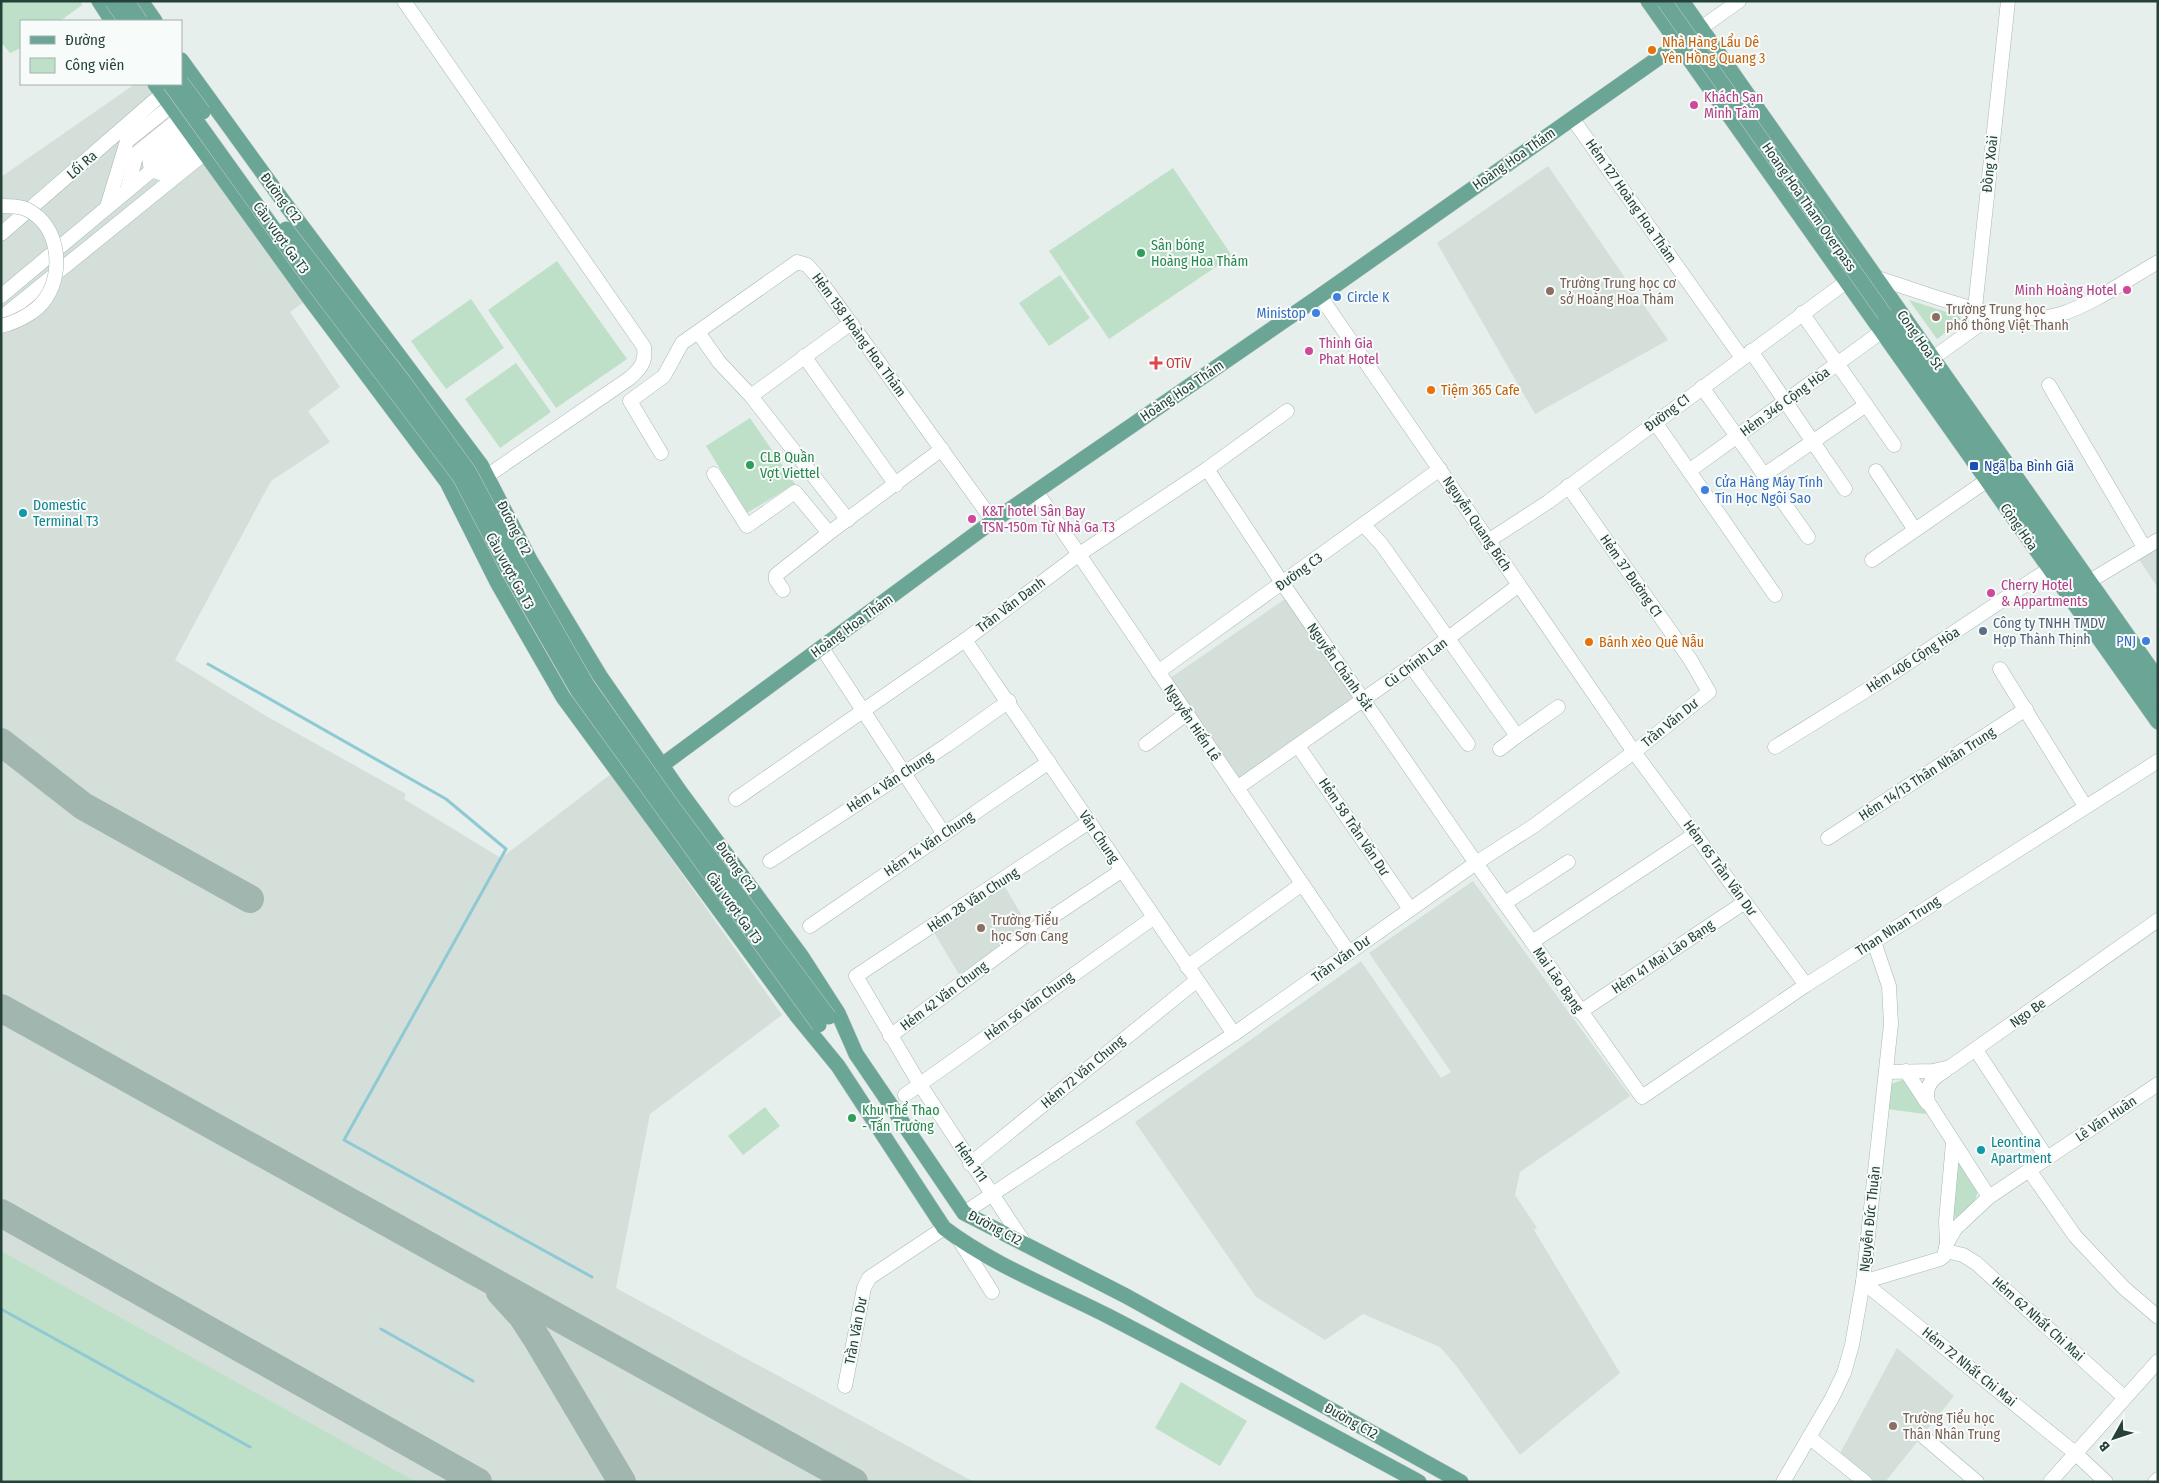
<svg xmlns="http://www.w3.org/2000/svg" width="2159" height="1483" font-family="'Fira Sans Condensed',sans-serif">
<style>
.built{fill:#d4dfda}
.green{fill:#bfe0c8}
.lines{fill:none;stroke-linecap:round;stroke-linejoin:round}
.stream{stroke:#8ec9d4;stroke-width:3}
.taxiway{stroke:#a2b6b0;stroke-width:28}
.minor-casing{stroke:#a8b8b2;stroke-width:15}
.major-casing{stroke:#c2cac8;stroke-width:16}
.minor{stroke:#fff;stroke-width:14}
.major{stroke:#6aa596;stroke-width:15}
.minor-bridge-casing{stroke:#a8b8b2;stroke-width:15;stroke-linecap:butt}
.major-bridge-casing{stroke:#c2cac8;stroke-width:16;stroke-linecap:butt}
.minor-bridge{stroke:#fff;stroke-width:14}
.major-bridge{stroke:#6aa596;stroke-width:15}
.food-dot{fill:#e8710a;stroke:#f7fbf9;stroke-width:2}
.hotel-dot{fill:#d1479c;stroke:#f7fbf9;stroke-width:2}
.leisure-dot{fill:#2e9e5b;stroke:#f7fbf9;stroke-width:2}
.education-dot{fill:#8d6e63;stroke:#f7fbf9;stroke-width:2}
.shop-dot{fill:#3f7fe0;stroke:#f7fbf9;stroke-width:2}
.health-dot{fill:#e0444e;stroke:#f7fbf9;stroke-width:2}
.transit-dot{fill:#1a4fb4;stroke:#f7fbf9;stroke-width:2}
.culture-dot{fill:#0f9aa8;stroke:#f7fbf9;stroke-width:2}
.service-dot{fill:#5c6f8a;stroke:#f7fbf9;stroke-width:2}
.labels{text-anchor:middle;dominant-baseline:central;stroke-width:4;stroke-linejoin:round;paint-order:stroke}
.food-label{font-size:14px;fill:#c56008;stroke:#f7fbf9;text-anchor:start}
.hotel-label{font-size:14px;fill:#b23c85;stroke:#f7fbf9;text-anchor:start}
.street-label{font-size:14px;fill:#24423a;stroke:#f7fbf9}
.leisure-label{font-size:14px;fill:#27864d;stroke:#f7fbf9;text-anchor:start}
.education-label{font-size:14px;fill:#785e54;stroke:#f7fbf9;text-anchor:start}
.shop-label{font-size:14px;fill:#366cbe;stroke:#f7fbf9;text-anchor:start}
.health-label{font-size:14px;fill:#be3a42;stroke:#f7fbf9;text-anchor:start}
.transit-label{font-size:14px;fill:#164399;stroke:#f7fbf9;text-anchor:start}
.culture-label{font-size:14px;fill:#0d838f;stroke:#f7fbf9;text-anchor:start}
.service-label{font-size:14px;fill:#4e5e75;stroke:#f7fbf9;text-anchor:start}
</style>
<rect width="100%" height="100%" fill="#e6efeb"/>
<g class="built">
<polygon points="135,84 148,84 304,302 290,312 340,387 308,411 330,442 271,481 175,660 266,716 406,794 404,799 501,858 611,774 782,1015 650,1114 616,1288 974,1482 1,1482 1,177"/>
<polygon points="1548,166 1668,340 1535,414 1437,243"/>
<polygon points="2158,547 2158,588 2138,558"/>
<polygon points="1285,599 1357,701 1240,782 1170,678"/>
<polygon points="1473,881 1630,1096 1520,1172 1515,1195 1537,1228 1534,1230 1620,1373 1520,1455 1458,1368 1440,1347 1363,1314 1325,1340 1256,1297 1135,1122 1361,961 1441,1078 1451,1072 1369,953"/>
<polygon points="1004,885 1028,926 960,976 933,931"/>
<polygon points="1897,1348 1954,1396 1885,1482 1873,1482 1839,1455"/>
</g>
<g class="green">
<polygon points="1,1 81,1 82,5 60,21 21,21 21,48 10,53 1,42"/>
<polygon points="1173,168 1232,256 1109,339 1049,251"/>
<polygon points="557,261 627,359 556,408 488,310"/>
<polygon points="1060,275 1090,318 1049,346 1019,303"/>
<polygon points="471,299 504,348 446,389 411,341"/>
<polygon points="1909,300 1959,316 1962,321 1937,339"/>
<polygon points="516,363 551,412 500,448 465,399"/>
<polygon points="750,418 795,484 747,513 706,446"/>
<polygon points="1902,1080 1907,1081 1927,1112 1925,1114 1887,1109 1891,1084"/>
<polygon points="765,1107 780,1126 743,1155 728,1136"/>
<path d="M1957,1162h4c19,30 26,33 -6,56l-4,-1z"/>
<polygon points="1,1251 416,1482 8,1482 1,1478"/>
<polygon points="1181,1382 1247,1421 1220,1466 1155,1428"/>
</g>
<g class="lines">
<g class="stream">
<polyline points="208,664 446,799 506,849 344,1140 592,1277"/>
<polyline points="1,1309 250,1447"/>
<polyline points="381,1329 473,1381"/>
</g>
<g class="taxiway">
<polyline points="1,742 83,806 250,899"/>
<polyline points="1,1008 854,1482"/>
<polyline points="1,1213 478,1482"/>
<polyline points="500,1292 522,1316 537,1339 622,1482"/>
</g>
<defs>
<g id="minor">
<path d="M404,1l240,346c2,15 -3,21 -14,31l-143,98"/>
<polyline points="1701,28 1739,1"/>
<polyline points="1572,118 1742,358"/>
<polyline points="187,128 149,158 151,170 163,174 200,145"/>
<polyline points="127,190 137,153 180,118"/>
<polyline points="107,207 127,141 171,106"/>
<polyline points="1,234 162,94"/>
<path d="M1877,278c50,15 135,52 184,36 32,-10 67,-35 97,-52"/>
<polyline points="1,296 193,136"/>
<polyline points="1320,296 1634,752 1806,985"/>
<polyline points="1802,313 1894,445"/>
<polyline points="1,318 205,153"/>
<polyline points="1976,326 1975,308 2008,1"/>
<polyline points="698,332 719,362 751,396 848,520"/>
<polyline points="1751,351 1845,489"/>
<polyline points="804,356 896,485"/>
<polyline points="1933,358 1983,322"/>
<polyline points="2049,385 2144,547"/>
<polyline points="1702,387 1808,537"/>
<polyline points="751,396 851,323"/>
<polyline points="1655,422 1775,595"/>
<polyline points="661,453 630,401 664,376 682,343 797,262 807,265 816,275 993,521"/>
<polyline points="1207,469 1283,584 1476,863 1642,1097 1806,985 2158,761"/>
<polyline points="1689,471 1881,332"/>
<polyline points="1876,471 1915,530"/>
<polyline points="714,474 747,526 795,492 829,533 942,449"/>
<polyline points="1764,475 1866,405"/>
<polyline points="1036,491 1349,953"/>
<polyline points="1364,525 1382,545 1517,736 1500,749"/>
<polyline points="1488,541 1548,502 1846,282"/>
<polyline points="1872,560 1986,481"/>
<polyline points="2090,581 2158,540"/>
<polyline points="783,590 776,580 776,575 829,533"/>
<polyline points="965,640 1234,1034"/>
<polyline points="822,648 944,834"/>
<polyline points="1411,666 1468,744"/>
<polyline points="2000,669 2085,806"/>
<polyline points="1158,672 1440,469"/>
<polyline points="1517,736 1558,707"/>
<polyline points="1146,744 1186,714"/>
<polyline points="1298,746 1410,909"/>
<polyline points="1775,747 1878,683 2049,569"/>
<polyline points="1237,788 1411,666 1519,585"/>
<polyline points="736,799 965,640 1078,555 1207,469 1287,411"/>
<polyline points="1828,838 2026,709"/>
<polyline points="770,861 947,745 1009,701"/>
<polyline points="1505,903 1568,862"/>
<polyline points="810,926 1049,762"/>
<polyline points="1532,942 1695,834"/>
<polyline points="1187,967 1302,884"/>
<polyline points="1580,1012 1745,902"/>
<polyline points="890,1036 1037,927 1121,871"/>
<polyline points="1976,1050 2047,1158"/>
<path d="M1946,1070c-13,8 -22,15 -18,32l61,95"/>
<polyline points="1906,1071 1927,1103"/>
<polyline points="1886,1072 1933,1071 1950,1067 2158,920"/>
<polyline points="905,1095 1153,918"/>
<polyline points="970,1164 1196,981"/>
<polyline points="2029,1170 2075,1236 2124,1288 2158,1317"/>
<polyline points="964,1213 1234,1034 1476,863 1535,825 1634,752 1709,692 1690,659 1568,486"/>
<polyline points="958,1238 992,1292"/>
<polyline points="1947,1243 1946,1221 1953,1143"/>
<polyline points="1025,1244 919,1083 856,976 1089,822"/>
<polyline points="1946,1251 1963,1255 1976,1263 2124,1397"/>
<polyline points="1863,1282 1940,1259 1944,1256 1947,1243 1955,1229 1989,1197 2158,1084"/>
<polyline points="1863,1282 2074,1452 2106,1482"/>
<polyline points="845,1386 864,1288 869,1278 944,1228"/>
<polyline points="1809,1437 1865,1482"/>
<polyline points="1924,1437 1977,1482"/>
<polyline points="1783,1482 1832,1398 1844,1373 1852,1345 1863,1282 1891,1024 1889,986 1874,942"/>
<polyline points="2050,1482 2158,1361"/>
<polyline points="2155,1482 2158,1479"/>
</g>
<g id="major">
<polyline points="99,1 110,18 129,4"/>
<polyline points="141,1 155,21"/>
<polyline points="1648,1 2158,722"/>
<polyline points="1682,1 2158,679"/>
<polyline points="181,60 286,205 481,465 530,560 600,676 681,793 802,957 838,1013 856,1054 964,1213 1126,1296 1461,1482"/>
<path d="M155,84l155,215 137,183 50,100 66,115 234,319 41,50 106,162c49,37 109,60 164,88 104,54 207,110 311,166"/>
<polyline points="1885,315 2158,701"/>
<polyline points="654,771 993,521 1320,296 1701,28"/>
</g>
</defs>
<use href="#minor" class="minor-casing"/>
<use href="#major" class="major-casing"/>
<use href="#minor" class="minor"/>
<use href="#major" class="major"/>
<defs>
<path id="minor-bridge" d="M1,206c9,0 19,0 27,4 31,16 36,61 18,88 -9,14 -29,24 -45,28"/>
<g id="major-bridge">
<polyline points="112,1 126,21"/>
<polyline points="127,1 140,21"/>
<polyline points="1664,1 1885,315"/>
<polyline points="181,82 203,112"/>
<polyline points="170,84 309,278 460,477 510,573 578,691 819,1025"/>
<polyline points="286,229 404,382 469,472 520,568 587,685 670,803 829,1017"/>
</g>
</defs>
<use href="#minor-bridge" class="minor-bridge-casing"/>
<use href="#major-bridge" class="major-bridge-casing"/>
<use href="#minor-bridge" class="minor-bridge"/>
<use href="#major-bridge" class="major-bridge"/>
</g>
<g class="food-dot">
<circle cx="1652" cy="50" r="5"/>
<circle cx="1431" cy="390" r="5"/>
<circle cx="1589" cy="642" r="5"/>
</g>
<g class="hotel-dot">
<circle cx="1694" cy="105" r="5"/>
<circle cx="2127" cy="290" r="5"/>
<circle cx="1309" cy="351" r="5"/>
<circle cx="972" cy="519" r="5"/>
<circle cx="1991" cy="593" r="5"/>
</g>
<g class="leisure-dot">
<circle cx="1141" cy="253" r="5"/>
<circle cx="750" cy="465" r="5"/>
<circle cx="852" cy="1118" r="5"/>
</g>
<g class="education-dot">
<circle cx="1550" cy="291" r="5"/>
<circle cx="1936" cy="317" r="5"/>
<circle cx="981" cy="928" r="5"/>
<circle cx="1893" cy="1426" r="5"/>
</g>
<g class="shop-dot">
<circle cx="1337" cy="297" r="5"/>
<circle cx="1316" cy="313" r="5"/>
<circle cx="1705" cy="490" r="5"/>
<circle cx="2146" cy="641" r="5"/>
</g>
<path class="health-dot" d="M1153.5 355.5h5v5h5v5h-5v5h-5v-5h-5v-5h5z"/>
<rect class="transit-dot" x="1969" y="461" width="10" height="10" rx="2.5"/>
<g class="culture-dot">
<circle cx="23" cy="513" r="5"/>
<circle cx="1981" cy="1150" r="5"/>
</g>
<circle class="service-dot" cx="1983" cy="631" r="5"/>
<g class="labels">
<g class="food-label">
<text x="1662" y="42">Nhà Hàng Lẩu Dê<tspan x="1662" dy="16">Yên Hồng Quang 3</tspan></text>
<text x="1441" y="390">Tiệm 365 Cafe</text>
<text x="1599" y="642">Bánh xèo Quê Nẫu</text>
</g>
<g class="hotel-label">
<text x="1704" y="97">Khách Sạn<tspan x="1704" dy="16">Minh Tâm</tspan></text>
<text x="2117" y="290" text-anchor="end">Minh Hoàng Hotel</text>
<text x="1319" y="343">Thinh Gia<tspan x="1319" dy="16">Phat Hotel</tspan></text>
<text x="982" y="511">K&amp;T hotel Sân Bay<tspan x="982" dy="16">TSN-150m Từ Nhà Ga T3</tspan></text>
<text x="2001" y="585">Cherry Hotel<tspan x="2001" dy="16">&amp; Appartments</tspan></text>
</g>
<g class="street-label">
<text transform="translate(1514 159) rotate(-35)">Hoàng Hoa Thám</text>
<text transform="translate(1990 164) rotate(-84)">Đồng Xoài</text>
<text transform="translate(82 165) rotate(-41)">Lối Ra</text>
<text transform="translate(281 198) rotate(53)">Đường C12</text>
<text transform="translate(1631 201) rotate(55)">Hẻm 127 Hoàng Hoa Thám</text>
<text transform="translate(1809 207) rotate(55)">Hoang Hoa Tham Overpass</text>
<text transform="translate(281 238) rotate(54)">Cầu vượt Ga T3</text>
<text transform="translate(859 335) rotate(54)">Hẻm 158 Hoàng Hoa Thám</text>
<text transform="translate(1920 340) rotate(55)">Cong Hoa St</text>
<text transform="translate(1182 391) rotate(-34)">Hoàng Hoa Thám</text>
<text transform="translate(1785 402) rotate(-36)">Hẻm 346 Cộng Hòa</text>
<text transform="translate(1667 413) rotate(-37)">Đường C1</text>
<text transform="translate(1477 524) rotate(56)">Nguyễn Quang Bích</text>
<text transform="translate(2019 527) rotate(55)">Cộng Hòa</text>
<text transform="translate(514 528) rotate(63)">Đường C12</text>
<text transform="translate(510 571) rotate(61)">Cầu vượt Ga T3</text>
<text transform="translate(1299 572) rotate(-36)">Đường C3</text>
<text transform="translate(1631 576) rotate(55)">Hẻm 37 Đường C1</text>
<text transform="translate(1011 605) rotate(-37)">Trần Văn Danh</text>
<text transform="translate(852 626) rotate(-36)">Hoàng Hoa Thám</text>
<text transform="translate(1913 660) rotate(-33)">Hẻm 406 Cộng Hòa</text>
<text transform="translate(1416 663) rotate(-36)">Cù Chính Lan</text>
<text transform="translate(1340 667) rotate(55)">Nguyễn Chánh Sắt</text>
<text transform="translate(1192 723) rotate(56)">Nguyễn Hiến Lê</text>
<text transform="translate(1670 723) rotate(-39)">Trần Văn Dư</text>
<text transform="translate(1927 774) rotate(-33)">Hẻm 14/13 Thân Nhân Trung</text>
<text transform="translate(890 782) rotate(-33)">Hẻm 4 Văn Chung</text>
<text transform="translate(1354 827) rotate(56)">Hẻm 58 Trần Văn Dư</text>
<text transform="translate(1099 837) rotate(56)">Văn Chung</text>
<text transform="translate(929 844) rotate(-34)">Hẻm 14 Văn Chung</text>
<text transform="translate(736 867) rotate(54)">Đường C12</text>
<text transform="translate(1720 868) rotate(54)">Hẻm 65 Trần Văn Dư</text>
<text transform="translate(973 900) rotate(-33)">Hẻm 28 Văn Chung</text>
<text transform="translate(734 908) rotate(54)">Cầu vượt Ga T3</text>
<text transform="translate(1898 926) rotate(-33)">Than Nhan Trung</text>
<text transform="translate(1663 957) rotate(-34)">Hẻm 41 Mai Lão Bạng</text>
<text transform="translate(1341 959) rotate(-36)">Trần Văn Dư</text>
<text transform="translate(1558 980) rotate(55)">Mai Lão Bạng</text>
<text transform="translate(944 996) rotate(-37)">Hẻm 42 Văn Chung</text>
<text transform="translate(1029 1006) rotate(-36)">Hẻm 56 Văn Chung</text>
<text transform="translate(2028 1013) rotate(-35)">Ngo Be</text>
<text transform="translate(1083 1072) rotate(-40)">Hẻm 72 Văn Chung</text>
<text transform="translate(2106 1119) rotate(-34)">Lê Văn Huân</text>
<text transform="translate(971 1162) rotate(55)">Hẻm 111</text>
<text transform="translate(1870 1219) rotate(-84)">Nguyễn Đức Thuận</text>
<text transform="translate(995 1228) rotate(28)">Đường C12</text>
<text transform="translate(2038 1319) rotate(42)">Hẻm 62 Nhất Chi Mai</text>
<text transform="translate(856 1331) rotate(-79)">Trần Văn Dư</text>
<text transform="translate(1969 1367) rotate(39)">Hẻm 72 Nhất Chi Mai</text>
<text transform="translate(1351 1421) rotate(29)">Đường C12</text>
</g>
<g class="leisure-label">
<text x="1151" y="245">Sân bóng<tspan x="1151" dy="16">Hoàng Hoa Thám</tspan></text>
<text x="760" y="457">CLB Quần<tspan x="760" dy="16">Vợt Viettel</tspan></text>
<text x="862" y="1110">Khu Thể Thao<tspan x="862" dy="16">- Tấn Trường</tspan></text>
</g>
<g class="education-label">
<text x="1560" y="283">Trường Trung học cơ<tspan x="1560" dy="16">sở Hoàng Hoa Thám</tspan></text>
<text x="1946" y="309">Trường Trung học<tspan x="1946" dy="16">phổ thông Việt Thanh</tspan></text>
<text x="991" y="920">Trường Tiểu<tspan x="991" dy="16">học Sơn Cang</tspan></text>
<text x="1903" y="1418">Trường Tiểu học<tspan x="1903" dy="16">Thân Nhân Trung</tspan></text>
</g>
<g class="shop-label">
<text x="1347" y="297">Circle K</text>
<text x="1306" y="313" text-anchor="end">Ministop</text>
<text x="1715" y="482">Cửa Hàng Máy Tính<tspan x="1715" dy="16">Tin Học Ngôi Sao</tspan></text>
<text x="2136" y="641" text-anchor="end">PNJ</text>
</g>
<g class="health-label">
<text x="1166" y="363">OTiV</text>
</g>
<g class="transit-label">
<text x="1984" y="466">Ngã ba Bình Giã</text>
</g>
<g class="culture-label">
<text x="33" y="505">Domestic<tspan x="33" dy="16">Terminal T3</tspan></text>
<text x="1991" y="1142">Leontina<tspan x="1991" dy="16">Apartment</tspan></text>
</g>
<g class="service-label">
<text x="1993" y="623">Công ty TNHH TMDV<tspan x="1993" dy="16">Hợp Thành Thịnh</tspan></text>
</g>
</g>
<rect width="2159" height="1483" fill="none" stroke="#24423a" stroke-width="5"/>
<rect x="20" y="20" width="162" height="65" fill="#f7fbf9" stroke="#a3b1ad"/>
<rect x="30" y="36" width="25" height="8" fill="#6aa596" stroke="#a3b1ad"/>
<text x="65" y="45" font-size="15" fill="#24423a">Đường</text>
<rect x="30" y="58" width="25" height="15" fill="#bfe0c8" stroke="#a3b1ad"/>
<text x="65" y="70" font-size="15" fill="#24423a">Công viên</text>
<g transform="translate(2114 1438) rotate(230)" stroke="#f7fbf9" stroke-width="4" paint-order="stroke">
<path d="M0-4L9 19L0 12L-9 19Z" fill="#24423a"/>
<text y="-8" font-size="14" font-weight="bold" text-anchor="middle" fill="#24423a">B</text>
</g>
</svg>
